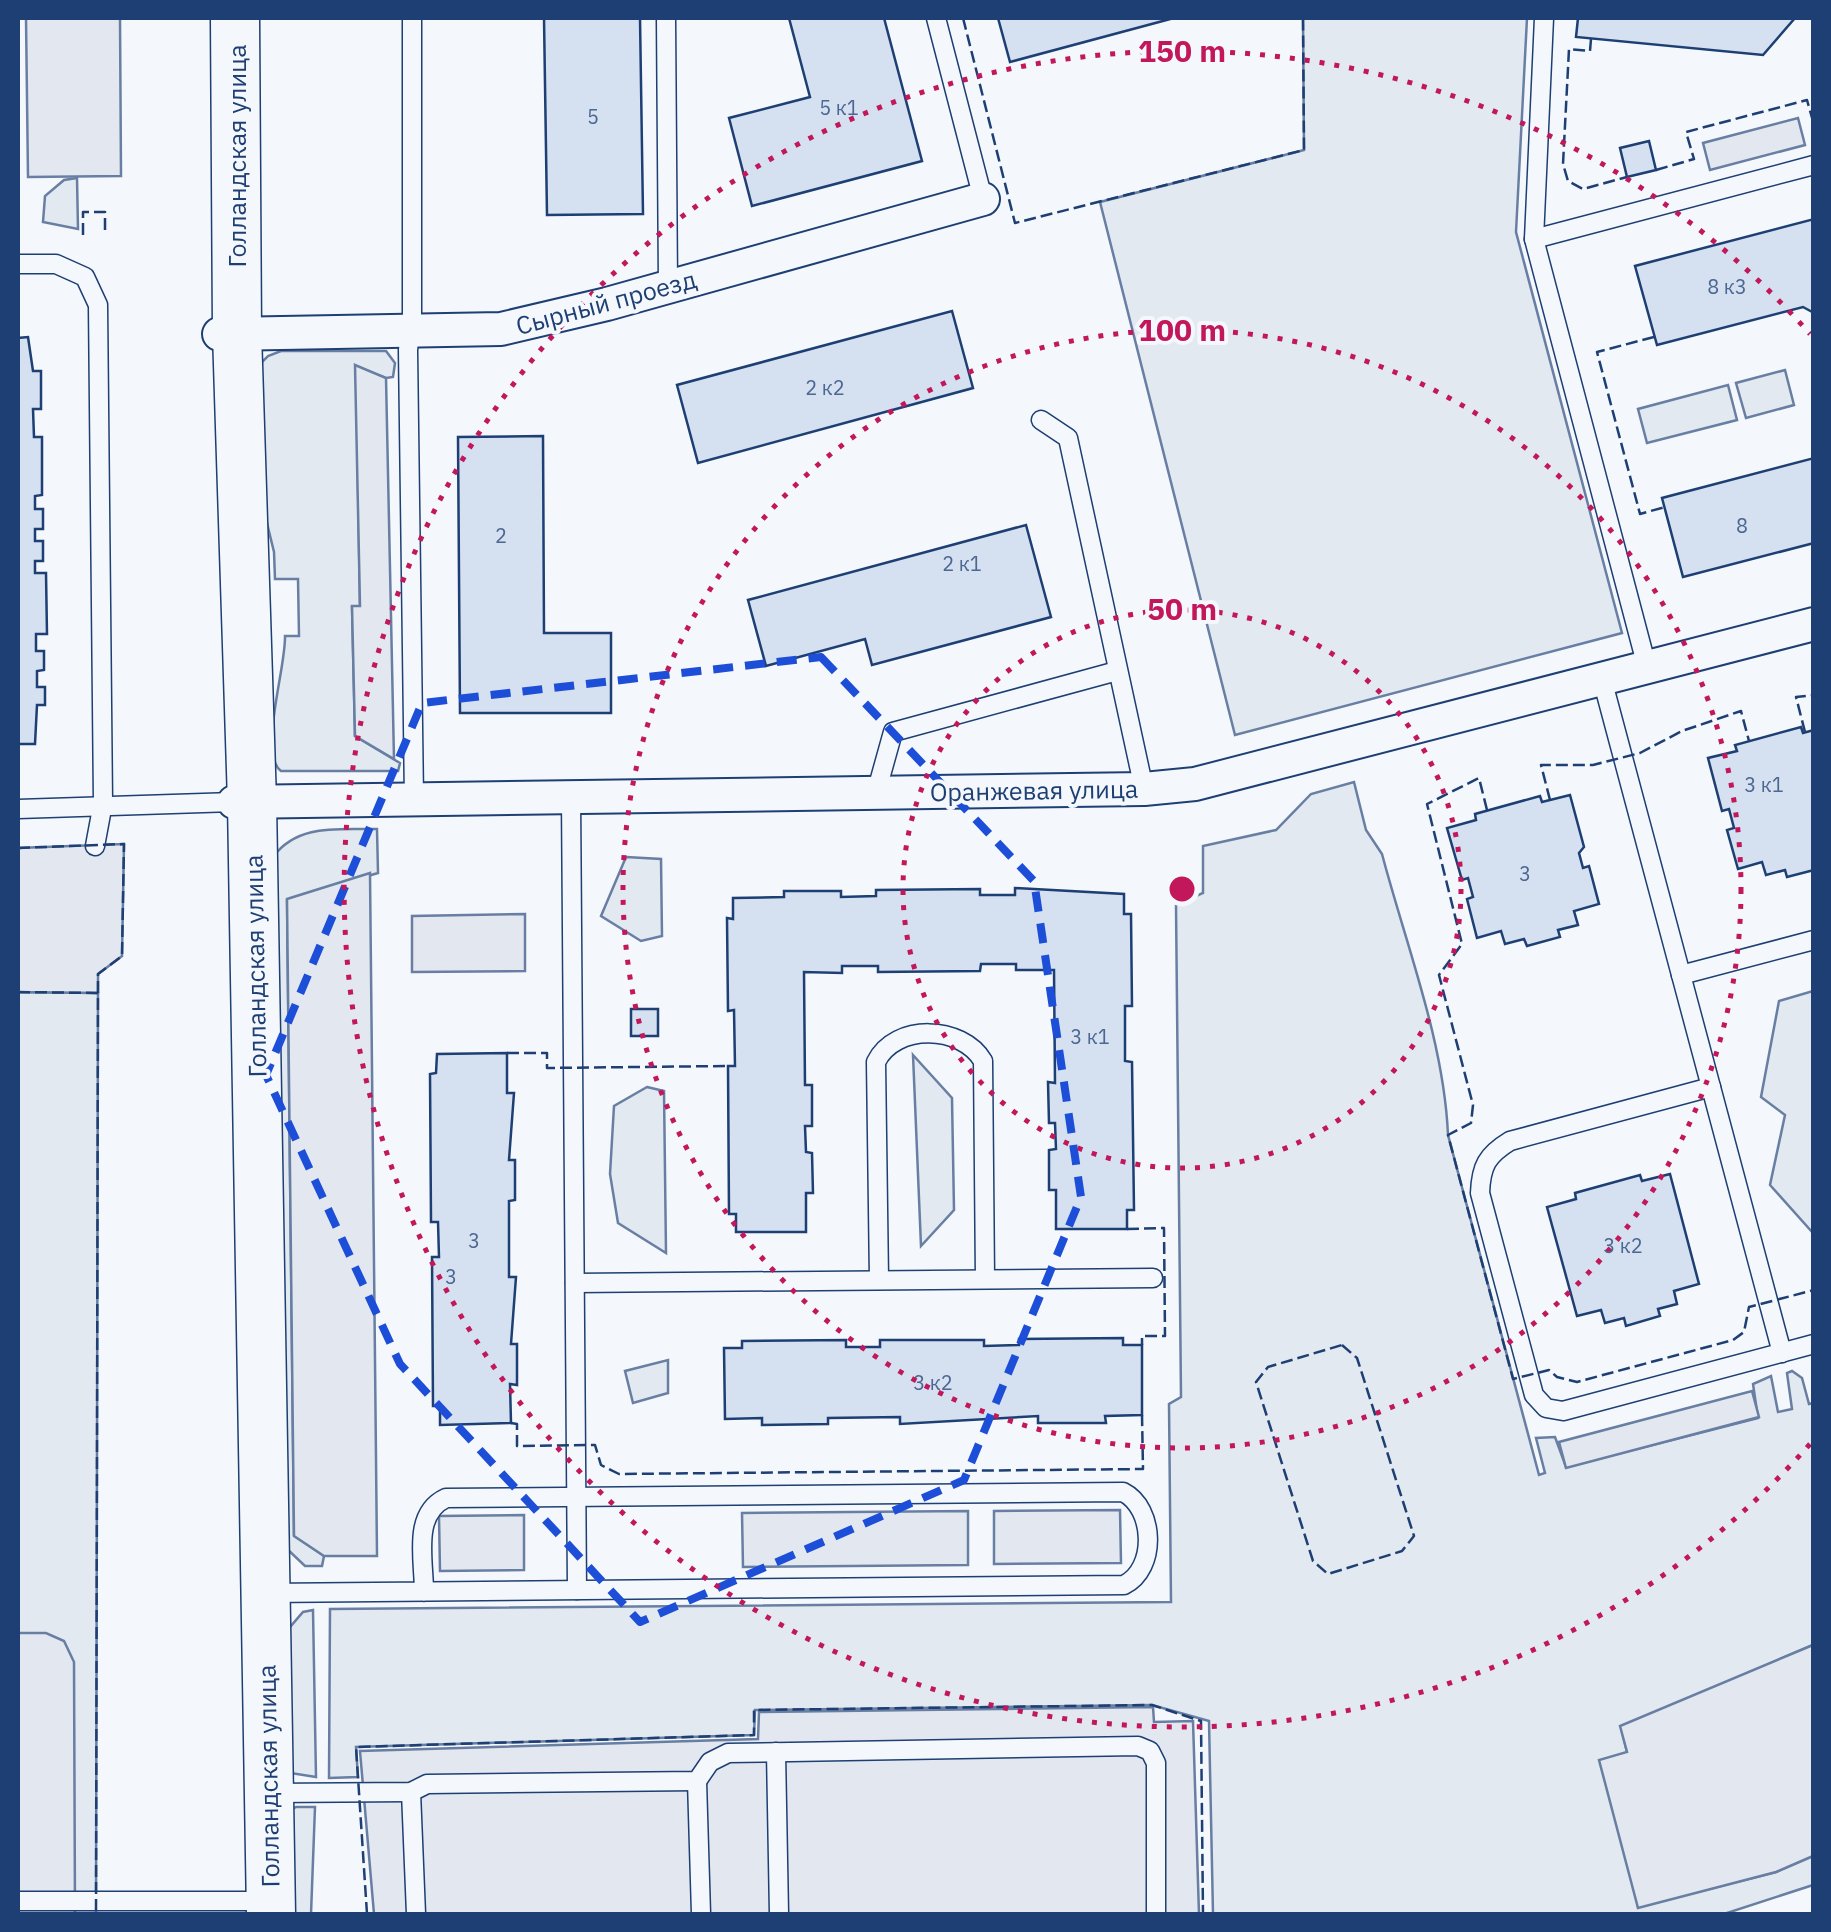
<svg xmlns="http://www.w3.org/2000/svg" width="1831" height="1932" font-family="'IBM Plex Sans',sans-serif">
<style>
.green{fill:#e3e9f0;stroke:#687fa3;stroke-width:2.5}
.parking{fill:#e3e8f0;stroke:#687fa3;stroke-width:2.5}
.building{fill:#d5e0f0;stroke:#1d3f73;stroke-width:2.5}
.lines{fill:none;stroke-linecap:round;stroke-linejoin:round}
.lane-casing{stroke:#1d3f73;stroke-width:21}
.street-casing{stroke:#1d3f73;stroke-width:36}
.secondary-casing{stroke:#1d3f73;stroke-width:51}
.lane{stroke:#f4f7fb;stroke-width:18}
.street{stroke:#f4f7fb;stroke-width:32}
.secondary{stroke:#f4f7fb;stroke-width:48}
.fence{stroke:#1d3f73;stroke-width:2.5;stroke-dasharray:12 5;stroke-linecap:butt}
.marked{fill:none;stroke:#1d4ed8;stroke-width:8;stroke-dasharray:20 12;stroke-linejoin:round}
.ring{fill:none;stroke:#c2185b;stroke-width:5;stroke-dasharray:5 10}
.labels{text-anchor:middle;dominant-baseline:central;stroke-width:8;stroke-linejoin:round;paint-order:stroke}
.number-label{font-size:20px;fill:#4b6792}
.street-label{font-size:25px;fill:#1d3f73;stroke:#f4f7fb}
.centre{fill:#c2185b;stroke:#f4f7fb;stroke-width:5}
.ring-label{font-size:30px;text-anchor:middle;font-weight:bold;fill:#c2185b;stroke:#f4f7fb;stroke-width:8;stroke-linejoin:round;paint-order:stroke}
</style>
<rect width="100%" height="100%" fill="#f4f7fb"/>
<g class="green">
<polygon points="1303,18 1527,18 1516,232 1622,633 1235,735 1100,202 1304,150"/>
<polygon points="77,178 78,229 43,222 45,196 64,180"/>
<path d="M281,351h105l9,12 -2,14 -7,1 -30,-12 4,240 -8,1 3,129 45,27 -2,8h-117c-23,-17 5,-103 4,-135h14l-1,-57h-23l-1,-27 -21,-86 4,-99 11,-11z"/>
<polygon points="1785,370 1794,405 1746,418 1736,383"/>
<polygon points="1728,385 1737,420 1647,443 1638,409"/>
<path d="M1354,782l12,48 16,24c24,91 62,187 66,281l91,340 6,-2 -9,-35 19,-1 11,30 192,-49 -5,-34 18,-8 7,36 14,-3 -5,-36 5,-2 10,7 7,26 4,-1v242l-192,82 6,25 11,155 138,-35 37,-16v29l-89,29h-511l-4,-193 -57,-16 -397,5 -1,25 -398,12 2,30 -29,1 1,-169 841,-7 -2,-198 12,-7 -5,-492 27,-12v-47l73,-16 35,-36z"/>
<path d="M377,829l1,44 -91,27 7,635 30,21 -2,10h-17l-19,-18 -13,-691c25,-34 66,-27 104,-28z"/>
<polygon points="626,857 661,859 662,936 641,941 601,916"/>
<polygon points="1813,991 1814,991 1813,1233 1770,1185 1785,1115 1761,1097 1779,1001"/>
<polygon points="18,992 98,993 96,1914 18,1914"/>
<polygon points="913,1055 952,1098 954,1210 921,1246"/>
<polygon points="647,1087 664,1091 666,1253 618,1223 610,1174 614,1106"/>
<polygon points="668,1360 668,1393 633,1403 625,1371"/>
<polygon points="313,1610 316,1777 284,1772 279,1640 303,1612"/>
<polygon points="296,1807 315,1807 311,1914 280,1914 284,1814"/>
</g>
<g class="parking">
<polygon points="26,18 120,18 121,176 28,177"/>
<polygon points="1798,118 1805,145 1710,170 1703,143"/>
<polygon points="355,365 386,378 394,759 355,736 352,606 360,606"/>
<polygon points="124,844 122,956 98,974 98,993 18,992 18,848"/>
<polygon points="370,873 377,1556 324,1556 294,1536 287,899"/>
<polygon points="525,914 525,971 412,972 412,916"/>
<polygon points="1752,1391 1759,1417 1566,1468 1559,1442"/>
<polygon points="1120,1510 1121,1563 994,1564 994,1511"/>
<polygon points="968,1511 968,1565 743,1567 742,1513"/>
<polygon points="524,1515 524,1570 440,1571 439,1516"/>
<polygon points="18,1633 46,1633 64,1641 74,1662 75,1914 18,1914"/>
<polygon points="1813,1645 1813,1856 1776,1872 1638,1908 1599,1760 1627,1752 1620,1726"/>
<polygon points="1153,1707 1154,1722 1193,1721 1199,1914 374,1914 360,1751 758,1739 759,1712"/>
</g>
<g class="building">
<polygon points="544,18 640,18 643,214 547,215"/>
<polygon points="789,18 884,18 922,161 752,206 729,118 810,97"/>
<polygon points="998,18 1174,18 1010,62"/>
<polygon points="1578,18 1795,18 1763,55 1576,37"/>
<polygon points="1649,141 1656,170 1627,177 1620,148"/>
<polygon points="1814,219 1814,313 1803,307 1657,345 1635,266"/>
<polygon points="952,311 973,388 698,463 677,385"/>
<polygon points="28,337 33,371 41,371 41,409 33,409 34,437 42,437 42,495 35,496 35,509 43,509 43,529 35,529 35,541 43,541 43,561 35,561 35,573 46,573 47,634 36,634 36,651 44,651 44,670 37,671 37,687 45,687 45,705 37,705 35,744 18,744 18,338"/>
<polygon points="543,436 544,633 611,633 611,713 460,713 458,437"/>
<polygon points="1814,458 1814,543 1683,577 1662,498"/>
<polygon points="1026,525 1051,617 872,665 865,639 766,666 748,600"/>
<polygon points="1801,727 1803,733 1814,730 1814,870 1787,877 1785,870 1766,875 1762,862 1738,869 1727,830 1734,828 1729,809 1722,811 1708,758 1737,751 1735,745"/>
<polygon points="1570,795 1584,847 1579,853 1583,868 1589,866 1599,904 1574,911 1578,925 1558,930 1560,937 1527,946 1524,939 1505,944 1501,931 1477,938 1467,899 1473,897 1468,878 1462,880 1447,828 1476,820 1475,814 1540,796 1542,802"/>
<polygon points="1015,888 1124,894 1124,914 1131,914 1132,1006 1125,1006 1125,1061 1132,1062 1134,1210 1127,1210 1127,1229 1056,1229 1056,1190 1049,1190 1049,1150 1056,1149 1055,1123 1049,1123 1048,1082 1055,1083 1054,970 1016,970 1016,964 981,964 980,971 878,972 878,966 842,966 842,973 804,972 805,1085 812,1085 812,1126 805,1126 806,1152 812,1153 813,1193 806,1193 806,1232 736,1232 736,1214 729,1214 728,1066 735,1066 734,1010 728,1011 727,918 733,919 733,898 784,897 784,891 841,891 841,897 876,896 876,890 980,889 980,895 1015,895"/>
<rect x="631" y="1009" width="27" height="27"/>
<polygon points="507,1053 507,1093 514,1093 509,1160 515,1160 515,1200 509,1201 509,1277 516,1277 511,1344 517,1344 517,1385 510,1384 511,1423 440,1425 440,1406 433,1406 432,1257 439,1257 438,1222 431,1222 430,1074 436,1073 437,1054"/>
<polygon points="1670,1174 1699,1284 1674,1291 1677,1304 1658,1309 1660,1316 1626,1326 1624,1318 1605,1323 1601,1310 1577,1316 1547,1207 1576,1199 1575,1193 1640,1175 1642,1181"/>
<polygon points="1123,1338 1123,1345 1142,1345 1142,1415 1105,1416 1106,1423 1038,1423 1038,1416 900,1424 900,1417 828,1418 828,1424 762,1425 762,1418 725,1419 724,1348 742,1348 742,1341 846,1340 846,1347 880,1347 880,1340 984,1340 984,1346 1019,1345 1019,1339"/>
</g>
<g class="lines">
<defs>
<g id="lane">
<polyline points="412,18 412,314 408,350 414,800"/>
<polyline points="666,18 668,286"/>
<polyline points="936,18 983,199"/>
<polyline points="1544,18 1534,239 1647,667"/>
<polyline points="1534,239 1814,165"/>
<polyline points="18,264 56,264 85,277 98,305 103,803 95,846"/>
<polyline points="1041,420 1068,438 1144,789"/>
<polyline points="1602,679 1782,1353"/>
<polyline points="876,793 893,732 1117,671"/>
<polyline points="571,797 577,1590"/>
<polyline points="18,809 234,802"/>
<polyline points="1681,975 1814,940"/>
<path d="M1711,1087l-201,54c-23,14 -29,25 -30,52l54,202 12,13 17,3 251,-67"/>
<path d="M879,1280l-3,-218c19,-39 86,-37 107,-1l2,218"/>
<polyline points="575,1283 1153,1278"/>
<path d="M266,1593l858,-8c33,-16 31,-77 -1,-93l-677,6c-34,16 -22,61 -22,94"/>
<polyline points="776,1752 779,1914"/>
<polyline points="697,1781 701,1914"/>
<polyline points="411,1792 416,1914"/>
<polyline points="271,1793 411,1792 427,1784 697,1781 710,1762 728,1753 1138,1746 1150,1751 1156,1763 1156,1914"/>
<polyline points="18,1901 267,1901"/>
</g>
<g id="street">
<polyline points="219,334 501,329 607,304 983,199"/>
<polyline points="234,802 1144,789 1195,784 1814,624"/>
</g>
<polyline id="secondary" points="235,18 237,333 252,802 271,1914"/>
</defs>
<use href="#lane" class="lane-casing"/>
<use href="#street" class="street-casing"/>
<use href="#secondary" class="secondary-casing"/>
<use href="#lane" class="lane"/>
<use href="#street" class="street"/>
<use href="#secondary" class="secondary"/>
<g class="fence">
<polyline points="963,18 1015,223 1304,150 1303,18"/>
<polyline points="1591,39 1590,51 1569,49 1563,164 1568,181 1583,189 1627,177"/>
<polyline points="1656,170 1694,159 1686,132 1807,100 1814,125"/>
<polyline points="83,235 83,212 105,212 105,234"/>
<polyline points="1654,337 1597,352 1640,514 1665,507"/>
<polyline points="1805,732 1796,697 1814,695"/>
<polyline points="1550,800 1541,765 1593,765 1640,753 1682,731 1741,711 1749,741"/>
<polyline points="1487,810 1479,778 1427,804 1462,944 1439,975 1473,1105 1471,1123 1448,1135 1513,1379 1549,1370 1557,1377 1577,1382 1733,1340 1744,1332 1749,1307 1814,1290"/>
<polyline points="18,848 124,844 122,956 98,974 96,1914"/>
<polyline points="18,992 98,993"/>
<polyline points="507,1053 547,1053 547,1068 728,1066"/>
<polyline points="1127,1229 1164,1228 1165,1336 1142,1336 1142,1345"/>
<polygon points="1342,1345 1357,1358 1414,1536 1402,1551 1328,1574 1313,1561 1256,1382 1268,1367"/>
<polyline points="511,1423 517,1424 517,1446 595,1445 601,1465 619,1474 1143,1469 1142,1415"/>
<polyline points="367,1914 356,1747 754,1735 754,1710 1152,1705 1201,1721 1203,1914"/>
</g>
</g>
<path class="marked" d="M821,657l213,224 47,316 -117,283 -324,142 -240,-258 -134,-289 156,-372z"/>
<g class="ring">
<circle cx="1182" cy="889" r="279"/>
<circle cx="1182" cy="889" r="559"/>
<path d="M1810 1444A838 838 0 1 1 1810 334"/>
</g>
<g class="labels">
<g class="number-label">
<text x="839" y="107">5 к1</text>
<text x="593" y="116">5</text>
<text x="1727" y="286">8 к3</text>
<text x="825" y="387">2 к2</text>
<text x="1742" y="525">8</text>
<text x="501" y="535">2</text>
<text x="962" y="563">2 к1</text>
<text x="1764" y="784">3 к1</text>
<text x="1525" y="873">3</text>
<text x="1090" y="1036">3 к1</text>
<text x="474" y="1240">3</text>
<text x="1623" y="1245">3 к2</text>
<text x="451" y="1276">3</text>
<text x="933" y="1382">3 к2</text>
</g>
<g class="street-label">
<text transform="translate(236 156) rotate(-90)">Голландская улица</text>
<text transform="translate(606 302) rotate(-15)">Сырный проезд</text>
<text transform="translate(1034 790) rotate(-1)">Оранжевая улица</text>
<text transform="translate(255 966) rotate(-91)">Голландская улица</text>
<text transform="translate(268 1776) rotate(-91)">Голландская улица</text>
</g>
</g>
<circle cx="1182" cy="889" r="15" class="centre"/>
<g class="ring-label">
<text x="1182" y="62">150 m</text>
<text x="1182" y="341">100 m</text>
<text x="1182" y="620">50 m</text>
</g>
<rect width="1831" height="1932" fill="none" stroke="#1d3f73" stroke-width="40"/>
</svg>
